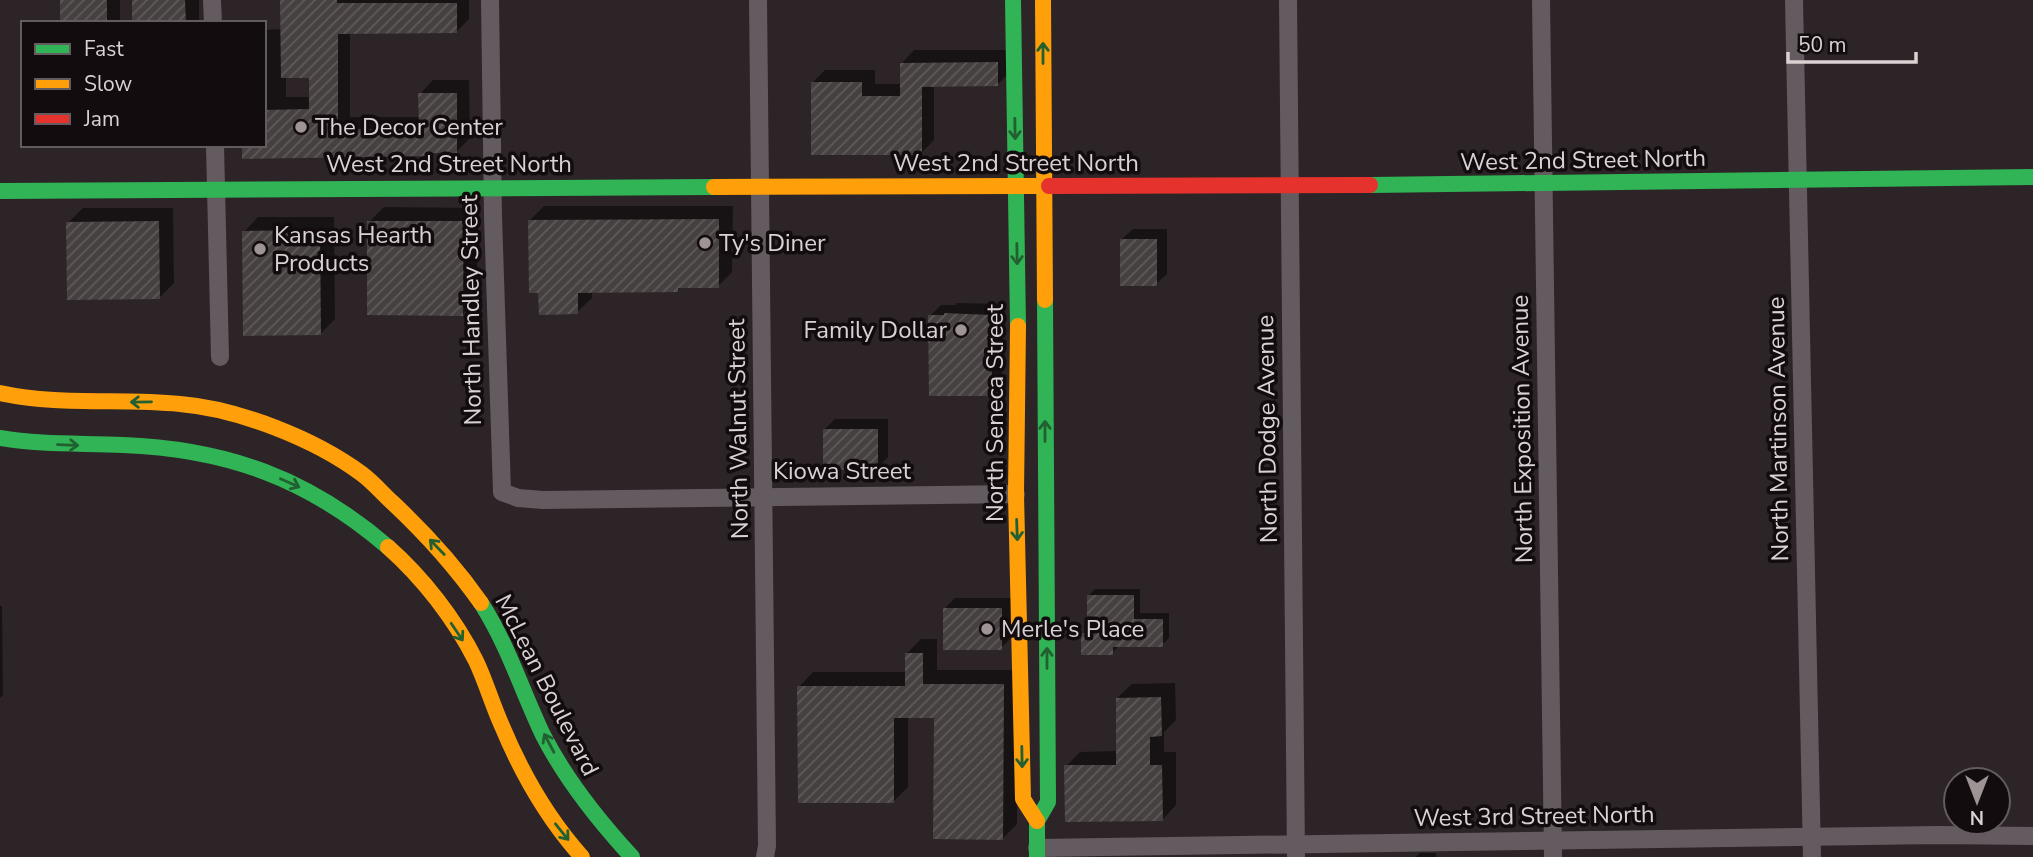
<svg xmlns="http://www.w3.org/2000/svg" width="2033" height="857" font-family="'Nunito Sans',sans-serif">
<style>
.shadow{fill:#0007;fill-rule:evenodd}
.building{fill:url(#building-hatch)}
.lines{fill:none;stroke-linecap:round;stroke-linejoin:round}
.street{stroke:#635b5f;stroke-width:18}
.fast{stroke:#30b455;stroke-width:16}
.slow{stroke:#ff9f0a;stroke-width:16}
.jam{stroke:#e5322d;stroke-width:16}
.oneway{stroke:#226032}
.poi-dot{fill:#9e9496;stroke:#130c0e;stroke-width:2.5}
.labels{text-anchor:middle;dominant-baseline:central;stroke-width:7;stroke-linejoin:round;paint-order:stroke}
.poi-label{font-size:24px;fill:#dbd1d3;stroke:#130c0e;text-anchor:start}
.street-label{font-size:24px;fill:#dbd1d3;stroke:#130c0e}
</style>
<defs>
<pattern id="building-hatch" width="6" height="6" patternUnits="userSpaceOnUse" patternTransform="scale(1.75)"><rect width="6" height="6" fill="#464040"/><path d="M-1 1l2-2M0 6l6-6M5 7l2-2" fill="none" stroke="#605b5b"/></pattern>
</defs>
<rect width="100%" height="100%" fill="#2c2426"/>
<g class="shadow">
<rect x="62" y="0" width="58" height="23"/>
<rect x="134" y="0" width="65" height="23"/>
<path d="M282,0h187v19l-13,13h-106v85h70v-23l13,-14h36l1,58 -13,13h-22l-3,3 -168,-9v-115l18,-1zM310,76l1,21h-25v-20z"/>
<polygon points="914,50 1010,50 1010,72 997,85 934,85 934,140 921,153 812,83 825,70 875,70 875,84 902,84 902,63"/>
<polygon points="67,145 98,145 96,147"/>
<polygon points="544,206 733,206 732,272 718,286 681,286 677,290 592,291 592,298 577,312 540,291 530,220"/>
<polygon points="384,207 478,208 477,300 463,314 369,222"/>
<polygon points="83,208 173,208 174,283 160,297 68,223"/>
<polygon points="258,217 334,217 335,319 321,333 244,232"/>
<polygon points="1133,229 1167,229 1167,274 1156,284 1122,239"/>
<polygon points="957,303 1001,304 1002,383 991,394 930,316 941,305 955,305"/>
<polygon points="835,419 888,419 888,457 877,468 824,430"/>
<polygon points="1095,589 1140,589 1140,613 1169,613 1169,638 1162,645 1120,645 1112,653 1083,634 1088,629 1088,596"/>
<polygon points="955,598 1012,598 1012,637 1001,648 945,608"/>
<polygon points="0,606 2,606 3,695 0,698"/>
<polygon points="921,639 937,639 937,670 1017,670 1017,824 1003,838 935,716 908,716 908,787 894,801 799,687 813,672 907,672 907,653"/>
<polygon points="1175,683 1176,720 1164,732 1164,752 1176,752 1176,805 1162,820 1066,766 1080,752 1118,751 1117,698 1132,684"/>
<polygon points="1420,853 1436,853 1436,857 1416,857"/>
</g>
<g class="building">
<rect x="60" y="0" width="47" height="23"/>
<polygon points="132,0 185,0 186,23 132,23"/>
<polygon points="280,0 337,0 337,3 457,3 457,33 338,34 338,129 419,129 418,93 457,93 457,153 433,153 433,156 242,159 242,145 264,145 264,110 309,109 309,78 281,78"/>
<polygon points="998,62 998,86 922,87 922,155 811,155 811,82 862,82 862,96 900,96 900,63"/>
<polygon points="719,219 719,288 678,288 678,292 578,293 578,314 539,315 538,293 529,293 528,220"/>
<polygon points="159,221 160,299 67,300 66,222"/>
<polygon points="367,221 464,221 463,316 367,315"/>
<polygon points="320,230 321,335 243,336 242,231"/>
<rect x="1120" y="239" width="37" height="47"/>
<polygon points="944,313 991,315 992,396 929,396 928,315 944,315"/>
<polygon points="823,429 878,429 878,469 823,470"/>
<polygon points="1087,595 1134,595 1134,619 1163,619 1163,647 1113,647 1113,655 1081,655 1081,633 1087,633"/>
<rect x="943" y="608" width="59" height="42"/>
<polygon points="905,653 923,653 923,684 1004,684 1003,840 933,839 934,718 894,718 894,803 798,803 797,686 905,686"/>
<polygon points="1161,697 1162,736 1150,737 1150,765 1162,765 1163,821 1065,822 1064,765 1116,765 1116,698"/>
</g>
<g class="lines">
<g class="street">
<polyline points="212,0 213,23"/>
<polyline points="490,0 493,216 502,492 518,498 543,500 1016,494"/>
<polyline points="758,0 767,846 765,857"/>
<polyline points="1288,0 1296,857"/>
<polyline points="1541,0 1553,857"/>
<polyline points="1794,0 1812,857"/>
<polyline points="215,145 220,357"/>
<polyline points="1037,848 1938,835 2033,836"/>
</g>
<g class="fast">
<polyline points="1013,0 1018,326"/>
<polyline points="1370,185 2033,177"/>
<polyline points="0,191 714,187"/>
<path d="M0,438c41,7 82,5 123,7 105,4 186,34 265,102"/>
<path d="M481,603c27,42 41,88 62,132 23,45 55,85 89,122"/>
<polyline points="1037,857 1037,821 1048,802 1045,300"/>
</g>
<g class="slow">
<polyline points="1043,0 1045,300"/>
<polyline points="714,187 1049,186"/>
<polyline points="1018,326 1016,494 1023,799 1037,821"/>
<path d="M0,393c60,13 120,5 180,11 59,5 135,35 182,70 12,9 21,20 31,29 33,31 62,63 88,100"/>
<path d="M388,547c35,31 67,72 88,114 10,21 16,43 26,65 20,48 45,92 80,131"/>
</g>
<polyline class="jam" points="1049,186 1370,185"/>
</g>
<defs><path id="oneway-shaft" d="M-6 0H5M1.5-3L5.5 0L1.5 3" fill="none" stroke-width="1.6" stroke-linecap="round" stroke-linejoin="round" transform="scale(1.75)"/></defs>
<g class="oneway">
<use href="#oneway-shaft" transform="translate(1043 53) rotate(-90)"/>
<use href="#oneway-shaft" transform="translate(1015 129) rotate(89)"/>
<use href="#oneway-shaft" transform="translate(1017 254) rotate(89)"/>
<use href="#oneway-shaft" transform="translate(141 402) rotate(179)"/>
<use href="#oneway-shaft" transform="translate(1045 431) rotate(-90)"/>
<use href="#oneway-shaft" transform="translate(68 445) rotate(2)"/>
<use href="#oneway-shaft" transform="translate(290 483) rotate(24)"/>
<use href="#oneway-shaft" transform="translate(1017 530) rotate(88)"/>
<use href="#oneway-shaft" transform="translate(437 547) rotate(-134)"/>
<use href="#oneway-shaft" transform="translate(457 632) rotate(56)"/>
<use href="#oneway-shaft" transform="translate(1047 658) rotate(-90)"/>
<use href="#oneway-shaft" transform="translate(549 743) rotate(-118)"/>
<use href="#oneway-shaft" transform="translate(1022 757) rotate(89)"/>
<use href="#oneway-shaft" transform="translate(562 832) rotate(51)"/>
</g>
<g class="poi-dot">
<circle cx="301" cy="127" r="7"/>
<circle cx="705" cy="243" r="7"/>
<circle cx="260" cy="249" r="7"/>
<circle cx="961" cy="330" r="7"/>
<circle cx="987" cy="629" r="7"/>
</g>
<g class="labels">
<g class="poi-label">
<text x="315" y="127">The Decor Center</text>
<text x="274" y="235">Kansas Hearth<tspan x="274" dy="28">Products</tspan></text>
<text x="719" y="243">Ty's Diner</text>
<text x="947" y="330" text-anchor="end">Family Dollar</text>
<text x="1001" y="629">Merle's Place</text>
</g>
<g class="street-label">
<text transform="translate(1583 160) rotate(-1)">West 2nd Street North</text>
<text x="1016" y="163">West 2nd Street North</text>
<text x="449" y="164">West 2nd Street North</text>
<text transform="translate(471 310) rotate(-91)">North Handley Street</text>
<text transform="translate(995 413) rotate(-90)">North Seneca Street</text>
<text transform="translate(738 429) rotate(-91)">North Walnut Street</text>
<text transform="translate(1267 429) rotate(-91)">North Dodge Avenue</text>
<text transform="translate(1522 429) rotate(-91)">North Exposition Avenue</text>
<text transform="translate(1778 429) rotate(-91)">North Martinson Avenue</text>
<text x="842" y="471">Kiowa Street</text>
<text transform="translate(547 685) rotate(63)">McLean Boulevard</text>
<text transform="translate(1534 816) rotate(-1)">West 3rd Street North</text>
</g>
</g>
<rect x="21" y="21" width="245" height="126" fill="#130c0e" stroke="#635b5d" stroke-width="2"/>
<rect x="35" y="44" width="35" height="10" fill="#30b455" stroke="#635b5d" stroke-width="2"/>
<text x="84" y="56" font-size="21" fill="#dbd1d3">Fast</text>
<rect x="35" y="79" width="35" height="10" fill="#ff9f0a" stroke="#635b5d" stroke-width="2"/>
<text x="84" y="91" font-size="21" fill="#dbd1d3">Slow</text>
<rect x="35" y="114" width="35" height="10" fill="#e5322d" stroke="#635b5d" stroke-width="2"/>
<text x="84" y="126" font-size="21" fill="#dbd1d3">Jam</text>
<g transform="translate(1977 801) rotate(180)"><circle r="33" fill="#130c0e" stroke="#635b5d" stroke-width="2"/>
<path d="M0-5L12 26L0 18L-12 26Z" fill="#9e9496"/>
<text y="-10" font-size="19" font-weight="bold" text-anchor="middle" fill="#dbd1d3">N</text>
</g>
<path d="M1788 52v10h128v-10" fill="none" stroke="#dbd1d3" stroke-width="3.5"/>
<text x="1798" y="52" font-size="21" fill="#dbd1d3" stroke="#130c0e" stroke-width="5" paint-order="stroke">50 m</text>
</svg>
